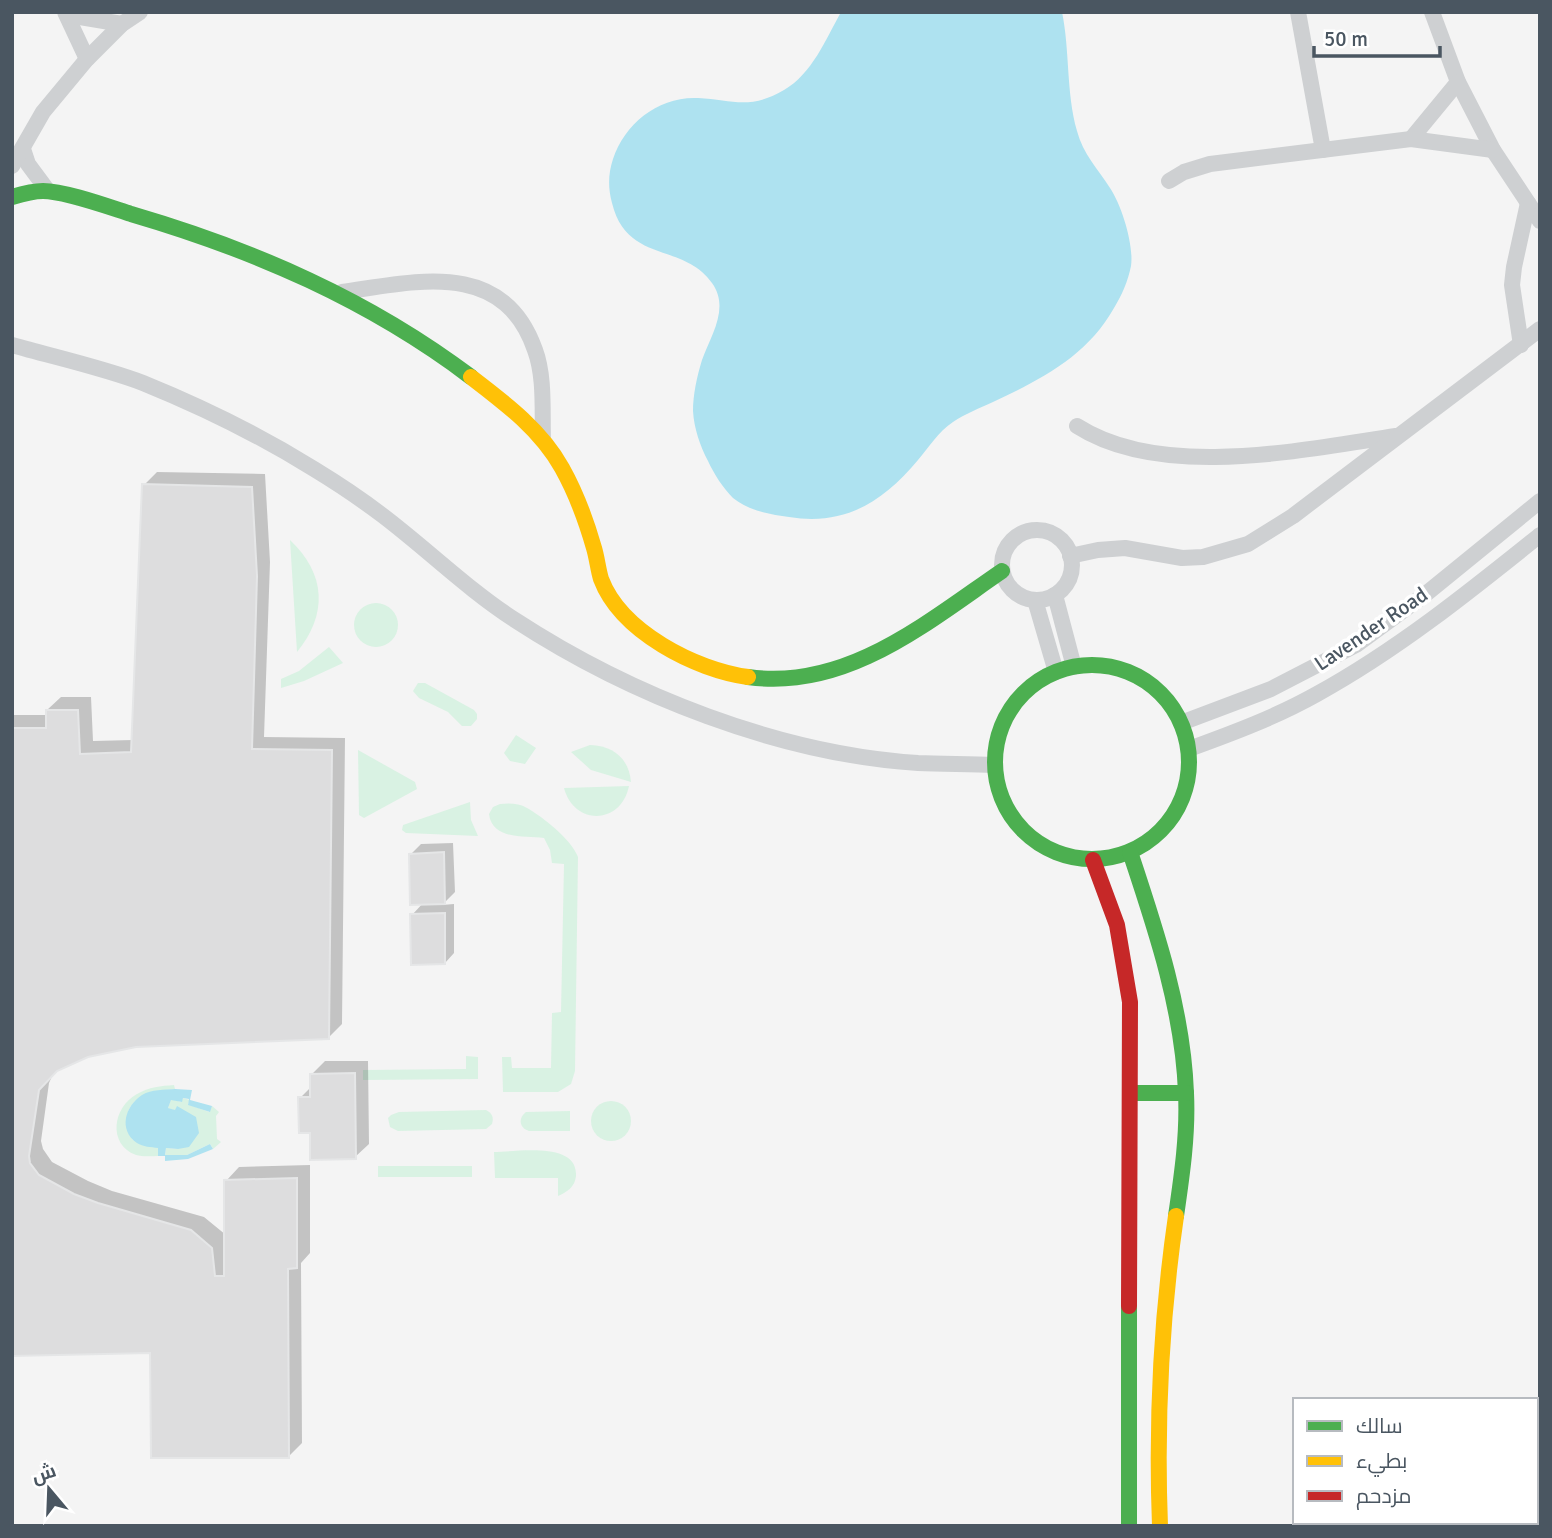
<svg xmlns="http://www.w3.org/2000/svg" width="1552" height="1538" font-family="Signika,Cairo,sans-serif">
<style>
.green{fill:#d9f2e3}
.water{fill:#aee2f0}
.shadow{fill:#0003}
.building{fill:#ddddde;stroke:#e5e6e7;stroke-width:2}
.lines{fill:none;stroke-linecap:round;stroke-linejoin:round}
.street{stroke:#ced0d2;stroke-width:16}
.fast{stroke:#4caf50;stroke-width:16}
.slow{stroke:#ffc107;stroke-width:16}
.jam{stroke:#c62828;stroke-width:16}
.labels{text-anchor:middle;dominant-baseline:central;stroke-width:7;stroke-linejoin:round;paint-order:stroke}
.street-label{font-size:21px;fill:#4a5661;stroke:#fff}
</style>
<rect width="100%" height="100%" fill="#f4f4f4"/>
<g class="green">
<path d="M290,540c36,34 38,74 7,112z"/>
<circle cx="376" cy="625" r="22"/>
<polygon points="329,647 343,663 304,681 281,688 281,679 299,671"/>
<polygon points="418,683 425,683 474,710 477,714 477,719 471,726 462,726 448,712 419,698 413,691"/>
<polygon points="516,735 536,748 525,764 510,761 504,753"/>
<path d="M590,745c24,1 39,14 41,37l-40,-12 -20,-18z"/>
<polygon points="358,750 415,782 417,789 364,818 359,815"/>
<path d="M629,786c-8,39 -55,40 -65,2z"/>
<polygon points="470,802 471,820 478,836 406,833 402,830 403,825"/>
<path d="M500,804c9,-1 19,-1 27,4 16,9 45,32 51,49l-3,214 -4,13 -13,8h-55l-1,-35h9l1,11h39l1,-55 9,-1 3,-148 -12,-1 -2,-13 -6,-12c-19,-2 -52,2 -55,-24l4,-7z"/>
<polygon points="466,1056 478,1057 478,1079 363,1080 363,1070 466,1069"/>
<path d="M174,1085l1,4c-23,2 -50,7 -48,35 1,7 2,10 6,16l26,8 -1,8c-7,0 -15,1 -22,-1 -29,-11 -23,-48 1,-61 12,-7 24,-8 37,-9z"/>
<polygon points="183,1098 190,1100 188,1104 209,1112 212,1106 219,1112 216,1116 217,1139 221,1142 213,1149 210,1144 187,1155 165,1156 166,1148 178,1149 177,1107 176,1111 168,1108 171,1099 181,1102"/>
<circle cx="611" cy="1121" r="20"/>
<path d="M486,1110c6,3 8,7 6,14l-6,5 -88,2 -8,-4 -2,-9 3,-3 8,-3z"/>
<path d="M570,1111v20h-41c-10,-3 -11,-13 -3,-19z"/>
<path d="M494,1152c23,0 84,-11 82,24 -1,11 -9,16 -18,20v-18h-63z"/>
<rect x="378" y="1166" width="94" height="11"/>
</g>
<g class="water">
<path d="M841,12h221c8,39 4,80 15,119 6,23 21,38 33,57 12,18 24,57 21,78 -3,15 -9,29 -17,42 -27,48 -72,71 -121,94 -13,6 -28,12 -40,20 -15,10 -24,25 -35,38 -35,42 -73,66 -129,57 -20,-3 -40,-6 -56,-19 -10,-10 -19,-24 -25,-37 -8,-15 -14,-33 -15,-50 0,-16 4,-35 9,-51 9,-25 28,-52 10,-77 -29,-41 -85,-19 -100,-80 -4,-15 -4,-29 1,-44 12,-36 46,-63 85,-61 35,2 52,12 86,-8 28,-16 42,-51 57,-78z"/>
<path d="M175,1089l17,1 -2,10 22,6 -2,6 -22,-7 1,-6 -6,-1 -1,4 -11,-2 -3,8 7,2 2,-4 19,11 3,16 -10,14 -11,2 -12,-1 -1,7h22l23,-11 3,5 -25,10 -23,2v-5h-7v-8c-7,-1 -15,-1 -21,-5 -19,-13 -12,-37 5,-48 10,-6 22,-5 33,-6z"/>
</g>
<g class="shadow">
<polygon points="157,472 265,474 270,562 264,737 345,738 342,1024 328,1038 124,1046 99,1052 64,1065 54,1072 49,1083 41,1141 43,1149 52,1162 88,1181 112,1191 204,1217 226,1235 226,1181 239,1167 310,1165 310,1253 301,1263 302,1443 288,1457 152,1352 12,1354 12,715 47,715 47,710 61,697 91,697 93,741 133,740 144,485"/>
<polygon points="453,843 455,892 442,905 454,904 454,953 445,963 412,915 424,902 411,854 421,844"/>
<polygon points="325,1061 368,1061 369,1144 355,1157 312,1131 300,1098 312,1086 311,1075"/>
</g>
<g class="building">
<polygon points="142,484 252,487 257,576 252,749 332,750 329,1039 136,1047 88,1057 57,1071 39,1090 29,1156 30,1163 39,1175 74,1194 98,1203 191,1230 212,1248 215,1276 224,1276 224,1180 297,1178 297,1268 288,1269 289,1458 151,1458 150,1353 12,1356 12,728 46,728 46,710 78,710 80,754 131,752"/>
<polygon points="444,852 445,904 410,905 409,854"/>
<polygon points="445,913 445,964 411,965 410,914"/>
<polygon points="355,1073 356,1159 310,1160 310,1133 299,1133 298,1097 310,1097 310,1074"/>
</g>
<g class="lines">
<g class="street">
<polyline points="65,12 87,59"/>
<polyline points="1298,12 1323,150"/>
<polyline points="1432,12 1458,82 1493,150 1540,221"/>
<polyline points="68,15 122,24"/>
<polyline points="1411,139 1458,82"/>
<polyline points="23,149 28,164 48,191"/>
<polyline points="12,166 43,112 87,59 122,24 140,12"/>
<polyline points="1169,181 1184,172 1210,164 1411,139 1493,150"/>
<path d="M342,292c73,-10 161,-34 193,58 10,27 7,61 8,90"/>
<path d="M12,345c42,12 92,23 131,38 59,24 118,53 171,86 23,14 47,30 68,46 45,34 85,74 133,105 115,75 264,134 403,143 25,1 51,1 76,2"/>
<polyline points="1521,345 1512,285 1514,267 1528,203"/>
<path d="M1077,426c84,54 225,24 319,10"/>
<circle cx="1037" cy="565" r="35"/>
<polyline points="1070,556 1098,550 1125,548 1182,558 1203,557 1248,544 1293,516 1540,329"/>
<polyline points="1055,595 1074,667"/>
<polyline points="1035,600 1056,672"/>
<polyline points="1181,723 1271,689 1356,645 1427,593 1540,501"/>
<path d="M1189,749c44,-16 87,-32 128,-55 80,-44 152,-102 223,-159"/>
</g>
<g class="fast">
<path d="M12,197c10,-3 21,-6 31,-6 22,0 66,16 88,23 123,36 238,86 340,163"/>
<circle cx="1092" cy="762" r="97"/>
<path d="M748,677c98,14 178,-54 254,-106"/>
<path d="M1130,852c26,78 53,158 56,241 2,41 -4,82 -10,123"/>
<polyline points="1130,1093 1186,1093"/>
<polyline points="1129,1526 1129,1306"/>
</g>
<g class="slow">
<path d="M471,377c34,26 70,53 91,91 14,25 24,52 32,80 3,10 4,21 7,31 20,53 95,91 147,98"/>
<path d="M1160,1526c-4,-104 1,-207 16,-310"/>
</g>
<polyline class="jam" points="1093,860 1117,925 1130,1002 1129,1306"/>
</g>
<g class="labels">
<g class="street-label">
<text transform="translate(1371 629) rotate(-34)">Lavender Road</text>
</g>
</g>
<rect width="1552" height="1538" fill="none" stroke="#4a5661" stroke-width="28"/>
<rect x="1293" y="1398" width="245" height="126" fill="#ffffff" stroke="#b7bbc0" stroke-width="2"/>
<rect x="1307" y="1421" width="35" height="10" fill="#4caf50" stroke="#b7bbc0" stroke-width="2"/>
<text x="1356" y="1433" font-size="21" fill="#4a5661">سالك</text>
<rect x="1307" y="1456" width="35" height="10" fill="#ffc107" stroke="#b7bbc0" stroke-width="2"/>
<text x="1356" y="1468" font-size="21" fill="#4a5661">بطيء</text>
<rect x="1307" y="1491" width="35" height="10" fill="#c62828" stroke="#b7bbc0" stroke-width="2"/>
<text x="1356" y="1503" font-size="21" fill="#4a5661">مزدحم</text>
<g transform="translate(49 1489) rotate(341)" stroke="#ffffff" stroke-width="5" paint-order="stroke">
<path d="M0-5L12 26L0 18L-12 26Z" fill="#4a5661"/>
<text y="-10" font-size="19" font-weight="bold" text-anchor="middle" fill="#4a5661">ش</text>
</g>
<path d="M1314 46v10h126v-10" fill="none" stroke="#4a5661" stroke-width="3.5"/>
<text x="1324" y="46" font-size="21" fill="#4a5661" stroke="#ffffff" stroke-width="5" paint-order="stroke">50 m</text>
</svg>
